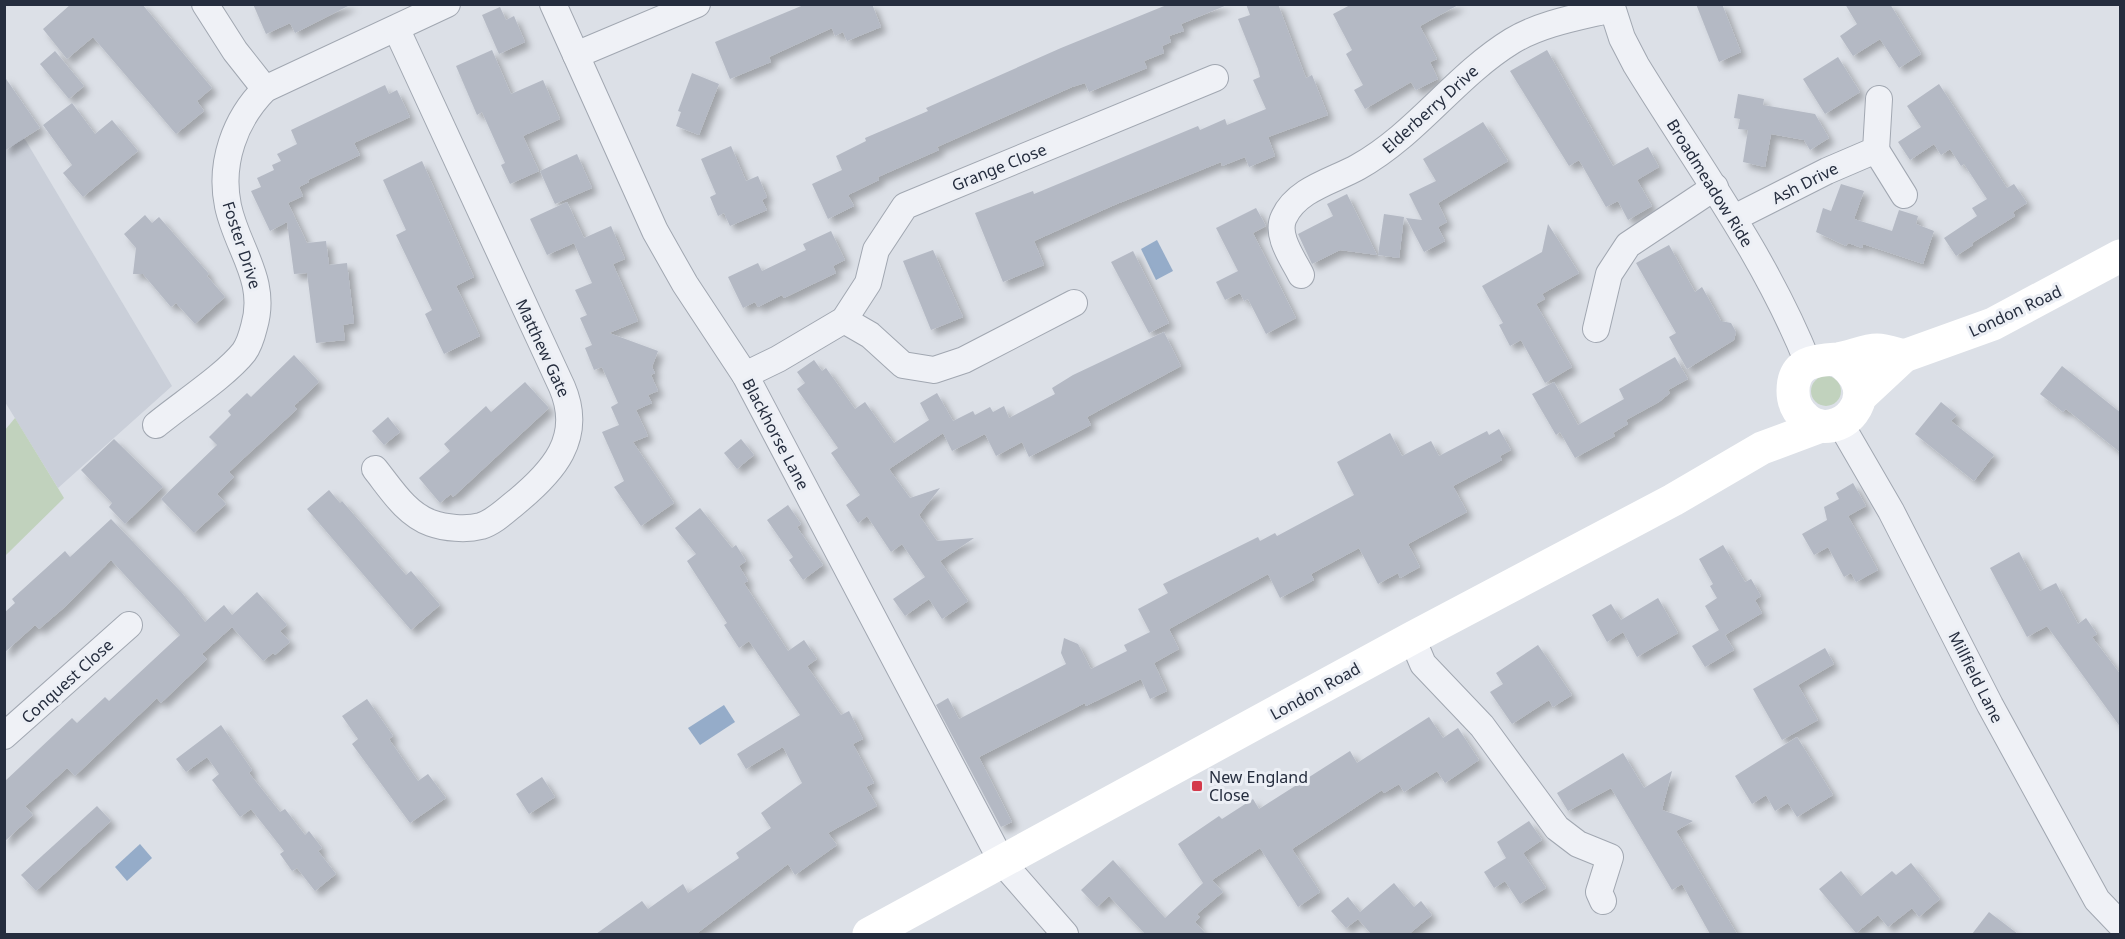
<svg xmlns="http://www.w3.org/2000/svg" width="2125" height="939" font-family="'Noto Sans',sans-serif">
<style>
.built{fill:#cacfd9}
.green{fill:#c1d2bd}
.water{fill:#95acc9}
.building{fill:#b4b9c4;filter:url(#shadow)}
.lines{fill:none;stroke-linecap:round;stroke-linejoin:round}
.minor-casing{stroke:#a1a7b1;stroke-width:28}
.minor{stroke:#eff1f6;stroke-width:26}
.secondary{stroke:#fff;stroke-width:33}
.poi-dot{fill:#d43a4b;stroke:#eceff5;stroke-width:2}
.labels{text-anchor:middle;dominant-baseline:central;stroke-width:6;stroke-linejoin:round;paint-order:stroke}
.street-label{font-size:16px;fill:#252d3e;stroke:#eceff5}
.poi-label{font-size:16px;fill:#252d3e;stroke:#eceff5;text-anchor:start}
</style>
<defs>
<filter id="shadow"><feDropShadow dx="5.5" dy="5.5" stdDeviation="3" flood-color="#0004"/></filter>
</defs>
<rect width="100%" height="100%" fill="#dce0e7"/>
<polygon class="built" points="4,113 26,141 172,386 58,488 5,402"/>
<g class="green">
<circle cx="1826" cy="391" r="15"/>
<polygon points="15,418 64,498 5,556 5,430"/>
</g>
<g class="water">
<polygon points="1157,240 1173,271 1156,280 1141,249"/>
<polygon points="724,705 735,722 700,745 688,728"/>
<polygon points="140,844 152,858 127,881 115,867"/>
</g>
<g class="building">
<polygon points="71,4 142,4 212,88 197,101 204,111 176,134 93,37 67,59 43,29"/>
<polygon points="253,4 352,4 295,33 290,23 266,34"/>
<polygon points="806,4 872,4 881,27 847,41 843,32 835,36 832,28 769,57 771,62 730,79 715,42"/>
<polygon points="1169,4 1227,5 1181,24 1184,31 1169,36 1171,42 1162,46 1164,53 1144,61 1147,68 1089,92 1085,83 1072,87 937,147 939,150 878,177 879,180 848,195 854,206 828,219 812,184 842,170 836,156 866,141 865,138 928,111 926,108 1061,48"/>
<polygon points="1246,4 1278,4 1306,78 1312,75 1328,115 1268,137 1275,156 1249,167 1245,157 1222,166 1221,162 1112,206 1034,241 1044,265 1003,282 975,213 1033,191 1034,194 1198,126 1200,130 1225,119 1227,125 1266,109 1253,80 1260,77 1258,69 1238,19 1250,15"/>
<polygon points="1352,4 1460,4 1420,26 1437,59 1430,62 1438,79 1416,90 1411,82 1365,109 1354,90 1363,85 1346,54 1352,50 1333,14"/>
<polygon points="1696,4 1722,4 1741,52 1719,62"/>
<polygon points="1845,4 1890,4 1921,54 1899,68 1880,39 1853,56 1840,36 1857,24"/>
<polygon points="500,7 506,20 514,16 525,42 499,54 482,15"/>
<polygon points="492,50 511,94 543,80 560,119 523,136 539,171 510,184 501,165 505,163 482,112 477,115 456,66"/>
<polygon points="1547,50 1613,166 1648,147 1659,167 1637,180 1652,206 1628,220 1618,201 1606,207 1579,160 1569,166 1510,71"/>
<polygon points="55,51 84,86 69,99 40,64"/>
<polygon points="1838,57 1860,92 1825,114 1803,79"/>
<polygon points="692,73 719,84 699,135 676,126 681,112 678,111"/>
<polygon points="4,76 40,128 4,151"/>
<polygon points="1939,84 2007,188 2014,184 2027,203 2013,212 2015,216 1972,243 1973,245 1956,256 1944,238 1977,216 1972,208 1987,199 1964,164 1961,166 1950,149 1941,155 1934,144 1910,160 1898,142 1921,127 1907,106"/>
<polygon points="385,85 389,94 397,90 410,117 354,143 360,155 308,180 309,182 299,187 303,196 288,203 307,243 326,241 329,265 347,263 354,323 343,325 345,340 316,343 307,273 294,274 287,222 270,231 251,191 261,187 257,178 274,170 272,165 281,161 277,154 297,144 291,130"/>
<polygon points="1738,94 1764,99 1763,105 1815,114 1829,138 1810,150 1804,140 1771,134 1765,167 1743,162 1748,130 1738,129 1740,119 1734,118"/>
<polygon points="72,103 95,134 112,120 138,151 83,197 63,173 72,165 43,125"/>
<polygon points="1483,122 1508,161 1438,203 1447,222 1438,227 1445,241 1424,252 1406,218 1422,220 1409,194 1436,181 1423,159"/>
<polygon points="731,146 746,181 758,176 767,197 762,200 767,210 730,226 724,213 718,216 710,197 716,194 701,159"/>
<polygon points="577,154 592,188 555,204 540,171"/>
<polygon points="422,161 474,277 456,286 480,336 444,354 425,314 432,310 396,235 406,230 383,180"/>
<polygon points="1841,184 1864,191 1854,219 1892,231 1899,210 1918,216 1916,224 1934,231 1923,264 1863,244 1862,248 1848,243 1846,246 1816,232 1823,208 1831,211"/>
<polygon points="1347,194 1377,255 1340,250 1312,264 1298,234 1333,216 1327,204"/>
<polygon points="567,202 584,238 611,226 625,259 613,264 638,321 609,333 658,351 652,367 655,373 651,375 658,391 648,395 652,403 636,410 648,436 633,442 674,503 641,526 614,487 624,481 602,432 619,425 611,407 618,403 602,367 594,370 585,348 592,345 580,318 587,315 575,290 592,283 574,243 547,255 530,219"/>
<polygon points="1256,208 1266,226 1253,233 1296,318 1266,334 1248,299 1244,301 1240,293 1225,300 1216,282 1238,271 1216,228"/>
<polygon points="1384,214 1404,217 1399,258 1378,255"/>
<polygon points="145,215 152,223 159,217 209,274 207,276 225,297 195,324 176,303 171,307 143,274 133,274 136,248 124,234"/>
<polygon points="1548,224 1579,273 1542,294 1545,299 1536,304 1572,367 1545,383 1521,340 1510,346 1499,325 1503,323 1482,286 1542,252"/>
<polygon points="831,231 845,260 833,266 836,273 784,298 782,295 758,307 755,302 743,308 728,277 758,263 762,271 806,250 803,244"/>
<polygon points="1669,245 1695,292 1702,287 1721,321 1731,323 1736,332 1734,340 1687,369 1669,337 1676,333 1636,263"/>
<polygon points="933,250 963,317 931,330 903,261"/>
<polygon points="1133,251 1169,323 1149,333 1111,262"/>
<polygon points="1164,332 1181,366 1087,417 1091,425 1066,438 1029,457 1022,442 996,456 985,434 952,451 943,433 889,469 910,498 940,488 919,515 937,541 974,538 940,561 968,601 942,619 929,599 905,616 893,599 925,577 902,544 891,552 867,516 858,523 846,505 860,495 831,453 838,448 797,389 805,383 797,372 814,360 822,371 826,368 855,409 865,402 894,443 929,420 920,403 937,393 953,421 973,411 975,415 990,407 993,412 1004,406 1009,418 1055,394 1052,388 1073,375"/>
<polygon points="294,355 319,382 294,406 297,409 229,472 234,477 217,494 226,504 194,533 161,499 217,445 209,437 231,415 228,411 247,393 251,397"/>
<polygon points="1675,357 1688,379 1668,390 1670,393 1659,402 1626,420 1628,424 1613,433 1615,436 1575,458 1560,432 1556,435 1532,394 1554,382 1578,425 1624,399 1619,389"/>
<polygon points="2062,366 2121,413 2121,453 2066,409 2063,412 2040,394"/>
<polygon points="525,382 549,408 453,497 451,494 440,503 419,478 450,451 444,444 486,406 491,412"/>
<polygon points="1941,402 1957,415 1951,421 1994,455 1974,481 1915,434"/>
<polygon points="388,417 400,432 384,445 372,431"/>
<polygon points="1499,429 1511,450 1500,456 1502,460 1453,486 1467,512 1408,544 1420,567 1400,578 1398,573 1378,584 1359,548 1311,574 1314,580 1280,598 1268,574 1169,629 1179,649 1154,663 1167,691 1150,699 1141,679 1086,706 1085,703 979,757 1012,822 1001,827 936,705 948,698 959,719 1066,664 1061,653 1064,638 1078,644 1091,669 1127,651 1124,645 1150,632 1138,609 1168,593 1163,584 1258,537 1260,541 1275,533 1277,536 1354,495 1337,462 1390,433 1402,456 1431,441 1439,456 1487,431 1489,435"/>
<polygon points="114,439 163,487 125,524 109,507 112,503 81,470"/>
<polygon points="741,439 754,455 737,469 724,453"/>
<polygon points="1853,483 1866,506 1848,516 1878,570 1856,582 1851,573 1844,577 1828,547 1814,555 1802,534 1827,520 1824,507 1839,499 1836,493"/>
<polygon points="329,490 340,503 342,501 406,575 411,571 440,605 411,630 307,509"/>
<polygon points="788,505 801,524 797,527 823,565 803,580 789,560 793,557 767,520"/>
<polygon points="700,508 732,548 736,545 746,561 739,566 748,581 744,583 788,651 804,640 817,659 807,666 841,715 849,711 863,739 853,744 874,783 866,787 877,806 828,833 837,845 795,875 788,864 696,934 596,934 642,901 648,909 683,884 688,893 739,858 736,853 771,828 761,813 802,783 783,747 746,769 737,754 800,715 749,641 739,648 724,625 727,623 687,561 696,554 675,528"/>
<polygon points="111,519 182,593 205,622 224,605 232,615 257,592 287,625 280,631 290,642 275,655 273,653 263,661 232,627 202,654 207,659 161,703 157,698 75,776 67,768 28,804 25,806 33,815 4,842 4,782 72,718 77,723 105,697 109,701 180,635 111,560 66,606 39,629 35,625 4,653 4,613 15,603 12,599 65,551 70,557"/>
<polygon points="1723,545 1745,582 1751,579 1761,596 1755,600 1762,613 1725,635 1734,650 1705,667 1692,646 1719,630 1705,606 1717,598 1710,586 1713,584 1699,559"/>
<polygon points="2019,552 2040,591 2056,583 2078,624 2086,618 2097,634 2092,637 2121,675 2121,728 2047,626 2027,637 1990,568"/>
<polygon points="1658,598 1678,633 1637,657 1623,632 1607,642 1592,615 1611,604 1621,620"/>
<polygon points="1538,645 1572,695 1553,707 1549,700 1512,724 1490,692 1503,684 1496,673"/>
<polygon points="1825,648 1834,664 1798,685 1818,720 1782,740 1753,689"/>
<polygon points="367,699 393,736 389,739 418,781 428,774 446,798 410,823 352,744 358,739 342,716"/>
<polygon points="1429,717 1443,738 1458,728 1479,760 1445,783 1437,771 1404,792 1399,784 1384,793 1382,790 1292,849 1320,892 1298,907 1260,848 1212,880 1223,892 1197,914 1200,917 1195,922 1206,934 1145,934 1109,896 1097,907 1081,890 1113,860 1165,918 1203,883 1178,844 1219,816 1222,819 1253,799 1259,809 1350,751 1357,763"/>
<polygon points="221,725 252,770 249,773 280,812 285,809 305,835 309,831 322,848 318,851 336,874 315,891 297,868 292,871 280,854 284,851 251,809 240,817 212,780 219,774 207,757 186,772 176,759"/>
<polygon points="1797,737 1833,795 1797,817 1788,803 1775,811 1766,795 1752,804 1735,776"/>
<polygon points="1623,753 1644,788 1672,771 1662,810 1693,821 1676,831 1737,934 1710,934 1682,884 1672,890 1611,788 1568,811 1557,793"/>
<polygon points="542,777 555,797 529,814 516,794"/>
<polygon points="97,806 111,821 36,891 21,875"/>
<polygon points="1529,821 1542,840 1523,853 1546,888 1520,904 1505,881 1494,888 1484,872 1506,858 1497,842"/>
<polygon points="1911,863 1940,899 1919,917 1912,908 1888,927 1878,915 1856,933 1819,889 1841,871 1861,896 1892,871 1896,875"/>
<polygon points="1394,883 1414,907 1421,901 1432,915 1409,934 1371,934 1358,919 1346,928 1331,911 1348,897 1360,912"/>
<polygon points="1989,912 2018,934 1972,934"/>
</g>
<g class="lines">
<defs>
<g id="minor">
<polyline points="205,4 235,51 265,89"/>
<polyline points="553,4 655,231 685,284 745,375 1002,862 1065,934"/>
<path d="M1611,4l11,34 14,27c60,98 129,190 172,298"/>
<polyline points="576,55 697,4"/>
<polyline points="1876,150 1904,195"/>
<polyline points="1734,218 1827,171 1876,150 1879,99"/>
<path d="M1301,275c-8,-16 -26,-40 -17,-58 13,-28 49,-36 74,-50 59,-33 97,-91 154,-126 30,-18 67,-24 100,-32"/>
<polyline points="844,320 870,335 903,365 934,370 964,360 1074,303"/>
<polyline points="1596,329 1609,274 1628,245 1715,187"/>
<polyline points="745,375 778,359 844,320 868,283 876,250 905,206 1215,78"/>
<polyline points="1840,423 1891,511 1990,705 2097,900 2120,924"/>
<path d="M156,425c24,-20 70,-50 88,-73 5,-7 8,-17 10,-25 14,-47 -17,-78 -26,-121 -9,-43 7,-87 37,-117l182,-85"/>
<path d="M375,469c16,20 31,45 56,54 14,5 35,7 50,3 13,-4 24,-15 34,-23 38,-31 69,-65 47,-116l-165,-357"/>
<polyline points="1412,638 1423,664 1482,726 1557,828 1578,844 1610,857 1599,892 1603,901"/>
<polyline points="4,736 129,625"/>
</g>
</defs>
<use href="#minor" class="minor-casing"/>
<use href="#minor" class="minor"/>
<g class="secondary">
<path d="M1836,359c55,34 1,87 -30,60 -9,-8 -13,-16 -13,-28 0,-29 22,-31 44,-32 13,-1 27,-9 40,-9 9,0 19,4 27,6"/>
<polyline points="1860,397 1904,356 1993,324 2120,256"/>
<polyline points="869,934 1412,638 1673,500 1762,448 1821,426"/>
</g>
</g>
<rect class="poi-dot" x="1191" y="780" width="12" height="12" rx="3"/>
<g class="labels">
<g class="street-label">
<text transform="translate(1430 109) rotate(-42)">Elderberry Drive</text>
<text transform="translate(999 167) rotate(-22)">Grange Close</text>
<text transform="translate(1710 183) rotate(58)">Broadmeadow Ride</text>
<text transform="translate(1805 183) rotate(-27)">Ash Drive</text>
<text transform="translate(242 245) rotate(72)">Foster Drive</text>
<text transform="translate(2015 311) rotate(-25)">London Road</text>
<text transform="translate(543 348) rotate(65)">Matthew Gate</text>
<text transform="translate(776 434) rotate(62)">Blackhorse Lane</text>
<text transform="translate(1976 677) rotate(63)">Millfield Lane</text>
<text transform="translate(67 681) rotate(-42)">Conquest Close</text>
<text transform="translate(1315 691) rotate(-29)">London Road</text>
</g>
<g class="poi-label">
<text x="1209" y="777">New England<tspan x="1209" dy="18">Close</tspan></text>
</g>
</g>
<rect width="2125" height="939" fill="none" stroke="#252d3e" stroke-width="12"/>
</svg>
